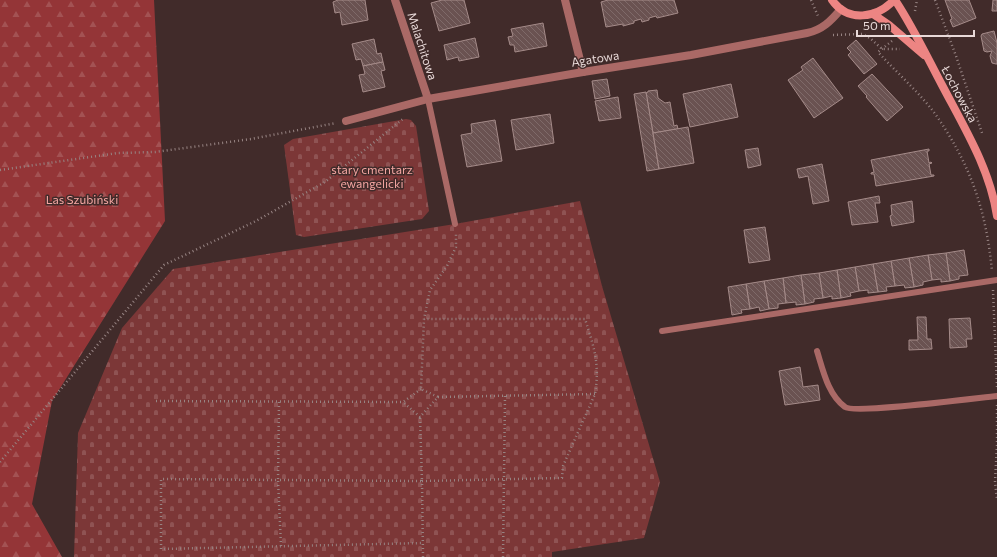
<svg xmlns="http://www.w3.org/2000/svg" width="997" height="557" font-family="Commissioner,sans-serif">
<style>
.forest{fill:url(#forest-firs)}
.cemetery{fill:url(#cemetery-stones)}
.building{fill:url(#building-back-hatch);stroke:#a58b89}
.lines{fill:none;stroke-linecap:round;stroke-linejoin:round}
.path{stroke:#978483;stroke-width:2.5;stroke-dasharray:1 3;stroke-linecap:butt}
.lane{stroke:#aa6966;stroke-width:6}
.street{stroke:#aa6966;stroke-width:8}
.secondary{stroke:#ed8583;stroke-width:8}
.labels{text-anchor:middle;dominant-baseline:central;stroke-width:3;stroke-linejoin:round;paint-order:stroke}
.street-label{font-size:12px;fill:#e8d9d8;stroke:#412b2a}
.park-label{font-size:12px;fill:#f5a6a2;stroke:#412b2a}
</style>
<defs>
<pattern id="forest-firs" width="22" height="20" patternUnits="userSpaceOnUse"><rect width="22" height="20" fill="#943537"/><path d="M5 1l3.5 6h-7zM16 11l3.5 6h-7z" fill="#a35253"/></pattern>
<pattern id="cemetery-stones" width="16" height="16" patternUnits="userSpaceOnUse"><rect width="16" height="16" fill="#7c3737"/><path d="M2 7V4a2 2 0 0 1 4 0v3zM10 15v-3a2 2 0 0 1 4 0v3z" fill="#8f5353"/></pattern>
<pattern id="building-back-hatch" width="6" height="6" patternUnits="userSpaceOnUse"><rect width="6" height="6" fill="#6a5251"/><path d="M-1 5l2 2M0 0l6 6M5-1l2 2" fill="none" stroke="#7f6a69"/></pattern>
</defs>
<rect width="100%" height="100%" fill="#412b2a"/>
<polygon class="forest" points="0,0 154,0 165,221 52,401 32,504 62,557 0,557"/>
<g class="cemetery">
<polygon points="406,119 411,120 416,126 429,211 422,219 304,237 296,235 284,145 293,139"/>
<polygon points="580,201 602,286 660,482 644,538 552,552 552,557 74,557 78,433 122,328 173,269 455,224"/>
</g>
<g class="building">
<polygon points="338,0 365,0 368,20 342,25 340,12 335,13 333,2"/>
<polygon points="442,0 464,0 470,23 439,31 431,3"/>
<polygon points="608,0 674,0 678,13 657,18 656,16 649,18 649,20 642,22 641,19 634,21 634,23 623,26 623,24 606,27 601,2"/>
<polygon points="945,0 969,0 976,18 953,27 950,20 952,19"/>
<polygon points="993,0 997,0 997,11 992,11"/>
<polygon points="543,23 547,46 515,52 514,45 510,45 508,37 513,36 511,29"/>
<polygon points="994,31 997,43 997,64 996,64 992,63 990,56 992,51 987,52 984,51 981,36 982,34"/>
<polygon points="475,38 479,57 459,61 458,57 447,60 444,45"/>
<polygon points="374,39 377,54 381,53 383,62 363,66 361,59 356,60 352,44"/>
<polygon points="856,40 877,64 864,74 848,55 851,52 847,48"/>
<polygon points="813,58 843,98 814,118 788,80 803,70 801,67"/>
<polygon points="383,62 385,70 381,71 385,87 363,92 359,75 365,74 363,66"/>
<polygon points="872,74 903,107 887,121 866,97 867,96 858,86"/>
<polygon points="607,79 610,96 595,99 592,81"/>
<polygon points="731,84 738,117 690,127 683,94"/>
<polygon points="657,90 658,98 665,103 670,102 674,126 677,125 678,129 653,133 646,93 648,92 648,91"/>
<polygon points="646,92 659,169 647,171 634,94"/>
<polygon points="618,97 621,118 599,121 595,101"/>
<polygon points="550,114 554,143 516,150 511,120"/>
<polygon points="495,120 502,161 467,167 461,135 472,133 471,124"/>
<polygon points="688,127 694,163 659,169 653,133"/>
<polygon points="758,148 761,165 748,168 745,150"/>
<polygon points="929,149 929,151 927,151 929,163 931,162 932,163 929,164 931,175 934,175 934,176 876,186 874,174 871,174 871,173 874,172 871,160"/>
<polygon points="822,164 829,201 813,204 808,176 799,178 797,169"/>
<polygon points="879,196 880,203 875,203 878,222 852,225 848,202"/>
<polygon points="912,201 914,222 892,226 890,216 892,215 891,205"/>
<polygon points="765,227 770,260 749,263 744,230"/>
<polygon points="964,250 968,275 959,276 959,279 950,281 946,253"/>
<polygon points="946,253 950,281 941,282 941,279 932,280 928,255"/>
<polygon points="928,255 932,280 923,282 923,285 914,287 909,258"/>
<polygon points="909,258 914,287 905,288 904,285 895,286 891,261"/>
<polygon points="891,261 895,286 886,287 887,291 878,292 873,264"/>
<polygon points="873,264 878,292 868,293 868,290 859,291 855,267"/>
<polygon points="855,267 859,291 850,293 851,296 841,298 837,270"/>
<polygon points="837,270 841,298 832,299 832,296 823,298 819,273"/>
<polygon points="819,273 823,298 814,299 814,302 805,304 801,275"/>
<polygon points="801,275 805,304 796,305 796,302 786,303 783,278"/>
<polygon points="783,278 786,303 778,304 778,308 769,309 764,281"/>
<polygon points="764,281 769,309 760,311 759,307 750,309 746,284"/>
<polygon points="746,284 750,309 741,310 742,313 732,315 728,287"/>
<polygon points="917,317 926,317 927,339 931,339 932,349 909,350 909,340 918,340"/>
<polygon points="970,318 972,339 966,339 967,347 950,348 949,319"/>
<polygon points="800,367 803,387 818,385 820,400 785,405 779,371"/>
</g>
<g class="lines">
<g class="path">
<polyline points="811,0 818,16"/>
<polyline points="935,0 956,56 982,133"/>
<polyline points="915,11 917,0"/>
<polyline points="833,35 862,34 870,38 882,49 900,49"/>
<path d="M892,41l-14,11c19,21 41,40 58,63 35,51 50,95 56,156"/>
<polyline points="0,170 118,153 155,152 251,139 336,123"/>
<polyline points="993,290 997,387"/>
<polyline points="421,389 403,402 420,417 438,397 421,389 424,319 430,290 447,266 456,247 456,234"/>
<polyline points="438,397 595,394"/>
<polyline points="156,401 403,402"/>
<polyline points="279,402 278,480 422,481 420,417"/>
<polyline points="997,405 997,445 995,482 997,499"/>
<polyline points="0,462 164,265 256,221 325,182 404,118"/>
<polyline points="281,546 278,480 161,479 161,549 423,543"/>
<path d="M423,557l-1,-76 140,-3 1,-12 32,-72c5,-30 -1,-47 -10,-75h-161"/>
<polyline points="503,557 505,396"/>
</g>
<g class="lane">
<polyline points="428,99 455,224"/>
<polyline points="662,331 997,280"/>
<path d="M817,351c6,19 11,44 28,56 9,7 132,-9 152,-11"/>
</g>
<g class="street">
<polyline points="395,0 428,99"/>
<polyline points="565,0 583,72"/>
<path d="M346,121l82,-22 155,-27 108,-17 116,-22c15,-3 24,-12 34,-24"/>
</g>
<g class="secondary">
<path d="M832,0c16,23 45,18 62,0"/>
<path d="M895,0c18,27 32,57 47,85 22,42 48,84 55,131"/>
<polyline points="873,14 889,25 924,55"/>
</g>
</g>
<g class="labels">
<g class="street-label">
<text transform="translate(423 46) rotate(72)">Malachitowa</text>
<text transform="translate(595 58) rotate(-9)">Agatowa</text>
<text transform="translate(960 94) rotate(62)">Łochowska</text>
</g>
<g class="park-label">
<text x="372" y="169">stary cmentarz<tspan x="372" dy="14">ewangelicki</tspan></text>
<text x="82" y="199">Las Szubiński</text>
</g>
</g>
<path d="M857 30v6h117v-6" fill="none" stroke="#e8d9d8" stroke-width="2"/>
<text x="863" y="30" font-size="12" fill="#e8d9d8" stroke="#412b2a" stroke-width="3" paint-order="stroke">50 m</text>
</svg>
